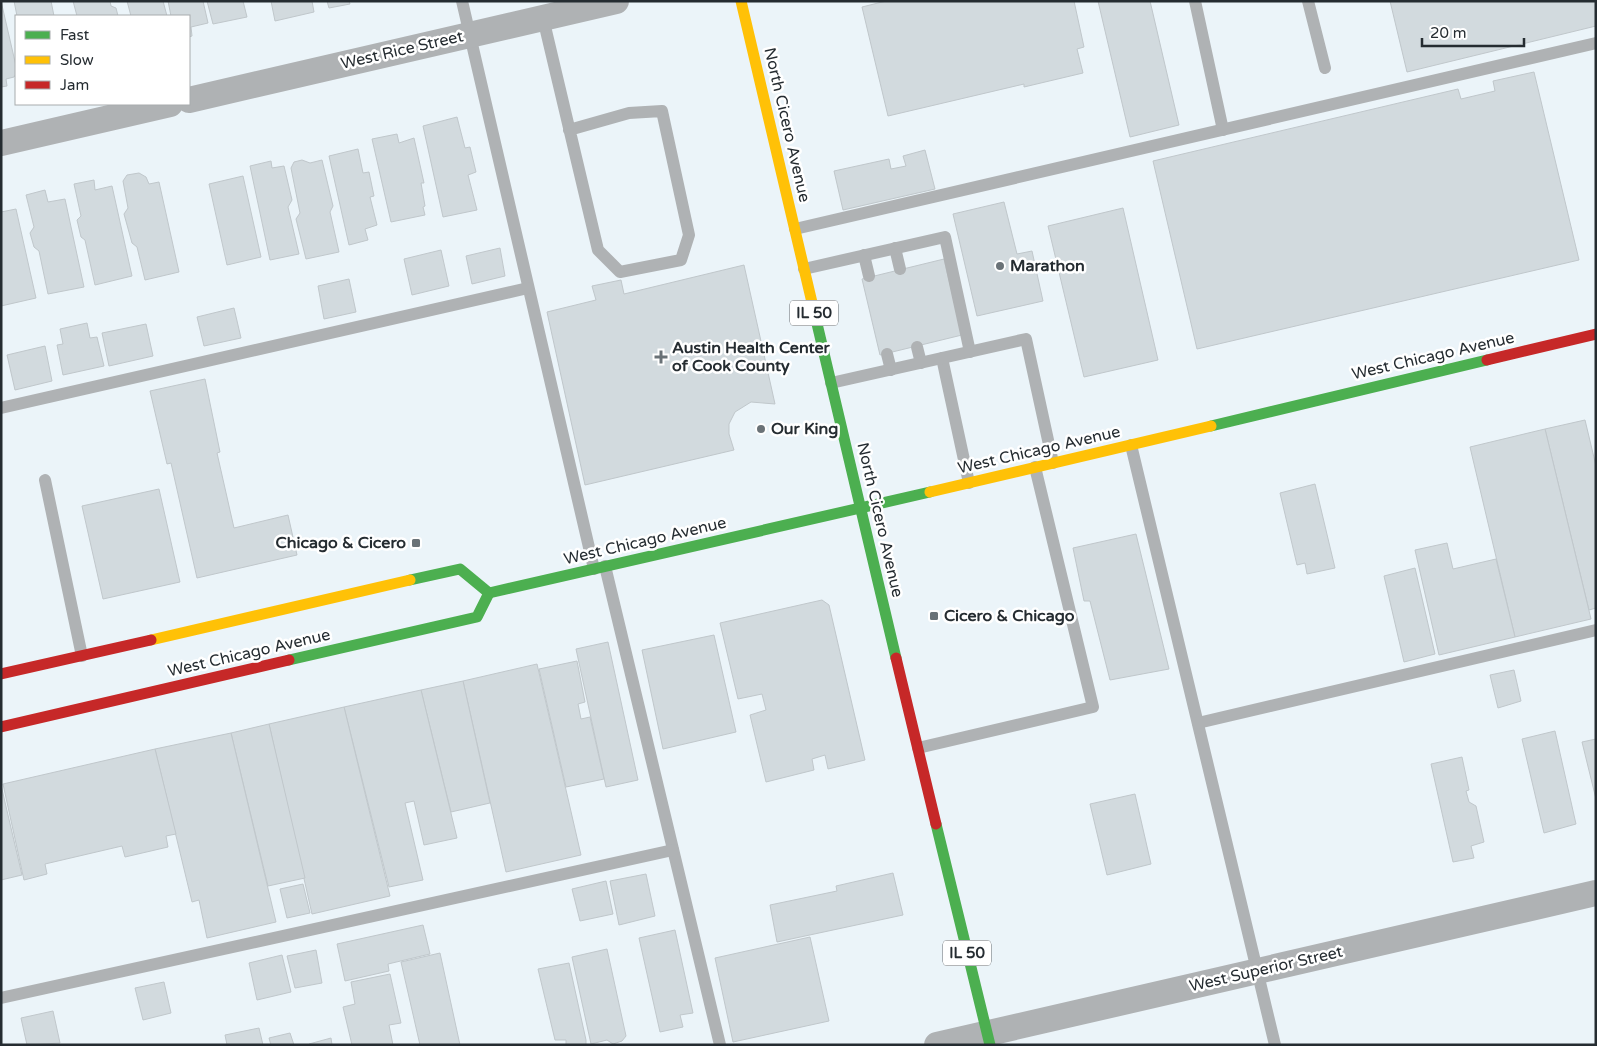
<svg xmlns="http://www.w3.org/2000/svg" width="1597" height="1046" font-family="'Varela Round',sans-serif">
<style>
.building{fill:#d2dade;stroke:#c0c7cb}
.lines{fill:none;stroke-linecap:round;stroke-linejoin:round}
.lane{stroke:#afb2b4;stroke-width:12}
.street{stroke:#afb2b4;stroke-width:26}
.fast{stroke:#4caf50;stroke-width:11}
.slow{stroke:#ffc107;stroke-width:11}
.jam{stroke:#c62828;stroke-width:11}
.poi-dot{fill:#6a7277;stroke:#fff;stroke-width:2}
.labels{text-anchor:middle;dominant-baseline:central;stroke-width:5;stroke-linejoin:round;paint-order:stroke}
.shield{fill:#fff;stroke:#666b6f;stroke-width:1}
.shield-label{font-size:15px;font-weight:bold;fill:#252c31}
.street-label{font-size:16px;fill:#252c31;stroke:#fff}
.poi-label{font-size:16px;font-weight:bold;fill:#252c31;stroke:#fff;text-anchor:start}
</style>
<rect width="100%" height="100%" fill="#ebf4f9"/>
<g class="building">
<polygon points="1,1 16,66 16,74 14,77 6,79 7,86 1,87"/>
<polygon points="14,1 51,1 54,16 17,16"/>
<polygon points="73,1 110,1 111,6 116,8 118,16 77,16"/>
<polygon points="127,1 163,1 167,16 131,16"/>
<polygon points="168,1 203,1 208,23 191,27 192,36 189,37 189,16 171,16"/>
<polygon points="207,1 243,1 247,17 213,24"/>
<polygon points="271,1 312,1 314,12 275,21"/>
<polygon points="327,1 349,1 350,4 329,8"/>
<polygon points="886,1 1074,1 1084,47 1077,49 1083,73 1024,87 1024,84 888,116 862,7"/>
<polygon points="1098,1 1150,1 1179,125 1130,137"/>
<polygon points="1390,1 1596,1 1596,26 1407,72"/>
<polygon points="1534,72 1579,260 1197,349 1153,161 1458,89 1461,99 1495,91 1493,81"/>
<polygon points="457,117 465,148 470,147 476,172 468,175 477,210 443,217 423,126"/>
<polygon points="397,134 399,143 414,138 424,183 421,183 425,206 423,207 425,215 391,222 372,139"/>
<polygon points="358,149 363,173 369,172 374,196 370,197 377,225 365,229 368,240 349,245 329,156"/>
<polygon points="925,150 935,189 843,210 834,171 889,159 891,169 906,166 903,156"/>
<polygon points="302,160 310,163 322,160 333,206 330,212 339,252 306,259 296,219 300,213 291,168 294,162"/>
<polygon points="271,161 272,168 284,166 292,200 288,207 299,254 270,260 250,166"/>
<polygon points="139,173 146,177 149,184 159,182 179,272 145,280 137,247 132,243 124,214 128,208 123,181 127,175"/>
<polygon points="243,176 261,257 227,265 209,184"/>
<polygon points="94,180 95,190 112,186 132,276 95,285 85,240 81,237 77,220 81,216 74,184"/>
<polygon points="45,190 48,202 65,199 84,287 48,294 39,251 34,247 30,233 34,227 26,195"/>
<polygon points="1004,202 1017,254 1032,251 1043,301 977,316 953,214"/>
<polygon points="1123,208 1158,360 1084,377 1048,226"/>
<polygon points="16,209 36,298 1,306 1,212"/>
<polygon points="500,248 505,276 472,284 466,256"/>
<polygon points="441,250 449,286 412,295 404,259"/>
<polygon points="944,259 962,335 880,355 862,279"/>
<polygon points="744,265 775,404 751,402 735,412 729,424 729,434 734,450 585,485 547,312 596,300 592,286 621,280 624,294"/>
<polygon points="349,279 356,312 324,319 318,286"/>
<polygon points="234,308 241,338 204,346 197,317"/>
<polygon points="87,323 90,338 97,337 104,366 63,375 57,345 63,344 60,329"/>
<polygon points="146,324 153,356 109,366 102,333"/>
<polygon points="45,346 52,381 15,390 7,355"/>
<polygon points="205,379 220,452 217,453 234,528 288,515 297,555 197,578 171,463 167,464 150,391"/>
<polygon points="1585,420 1596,466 1596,608 1589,610 1545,429"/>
<polygon points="1545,429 1591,619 1515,637 1470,447"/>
<polygon points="1315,484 1335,568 1307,574 1305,563 1297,565 1280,493"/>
<polygon points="159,489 180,582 103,599 82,506"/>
<polygon points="1136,534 1169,669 1110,680 1090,601 1084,601 1073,548"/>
<polygon points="1447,543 1453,569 1496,559 1515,637 1439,655 1415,550"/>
<polygon points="1415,568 1435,654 1404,662 1384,576"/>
<polygon points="822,600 829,605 865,760 828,769 825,755 812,759 814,770 766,782 750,715 766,710 762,694 738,699 720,623"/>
<polygon points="714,635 736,732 663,749 642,650"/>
<polygon points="608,642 638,780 606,787 576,649"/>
<polygon points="577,661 585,702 578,704 581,719 590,717 604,779 566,787 539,669"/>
<polygon points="537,664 581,855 506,872 463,681"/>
<polygon points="1514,670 1521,701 1498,708 1490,675"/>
<polygon points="463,681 490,803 451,812 421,690"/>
<polygon points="421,690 457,838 424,845 414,801 405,803 423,880 389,887 344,707"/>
<polygon points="344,707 390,896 312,914 269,724"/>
<polygon points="269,724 305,878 268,886 231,733"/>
<polygon points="1555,731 1576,824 1544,833 1522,739"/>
<polygon points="231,733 276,922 207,938 199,900 192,902 155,749"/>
<polygon points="1596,739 1596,799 1582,742"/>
<polygon points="155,749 176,834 166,836 168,847 125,857 122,846 45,864 47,874 24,880 3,784"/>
<polygon points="1462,757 1469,790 1466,791 1469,802 1476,806 1484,842 1471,846 1474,858 1453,862 1431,764"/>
<polygon points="1,785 22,875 1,880"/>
<polygon points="1135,794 1151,864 1107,875 1090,804"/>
<polygon points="893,873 903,915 777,942 770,905 837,891 836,886"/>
<polygon points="646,874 655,916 619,925 610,881"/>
<polygon points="606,881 613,914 580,921 572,889"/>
<polygon points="303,884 310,913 287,918 280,889"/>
<polygon points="423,925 430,954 388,964 389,971 345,981 337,944"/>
<polygon points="675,930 693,1013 680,1015 683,1027 660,1032 639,938"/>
<polygon points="810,937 829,1021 733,1042 715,958"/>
<polygon points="607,949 626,1036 622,1041 613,1044 607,1040 591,1044 572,957"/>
<polygon points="316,950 322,983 295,988 287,956"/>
<polygon points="440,953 460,1045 420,1045 401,962"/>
<polygon points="282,955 291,992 257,1000 249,963"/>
<polygon points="569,963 586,1040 586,1045 566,1045 566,1040 555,1040 538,969"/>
<polygon points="390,974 401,1023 389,1025 393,1045 352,1045 343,1007 355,1004 351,982"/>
<polygon points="164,982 171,1013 143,1020 135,988"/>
<polygon points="53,1011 60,1043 27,1045 21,1018"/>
<polygon points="259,1028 263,1045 227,1045 225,1035"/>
<polygon points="290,1033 294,1045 271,1045 269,1038"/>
<polygon points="331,1038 332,1045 309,1045 309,1044"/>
</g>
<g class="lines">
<g class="lane">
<polyline points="462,1 594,569"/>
<polyline points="1195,1 1223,130"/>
<polyline points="1308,1 1325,68"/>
<polyline points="543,18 598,250 620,272 681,260 689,235 662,111 629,113 569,130"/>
<polyline points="795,229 1596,43"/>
<polyline points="895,248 900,269"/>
<polyline points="864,255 869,276"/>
<polyline points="804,269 945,237 970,352"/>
<polyline points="917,347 921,363"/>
<polyline points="887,354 891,370"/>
<polyline points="942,358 969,483"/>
<polyline points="831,383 1026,339 1053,463"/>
<polyline points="1,408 528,288"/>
<polyline points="1131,445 1275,1045"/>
<polyline points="45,480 82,656"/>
<polyline points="605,566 720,1045"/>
<polyline points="1198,723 1596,630"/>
<polyline points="918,748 1093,707 1035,467"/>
<polyline points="1,998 673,850"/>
</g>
<g class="street">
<polyline points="189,100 616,1"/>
<polyline points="1,143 170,104"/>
<polyline points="937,1045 1596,893"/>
</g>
<g class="fast">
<polyline points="814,311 896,658"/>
<polyline points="1211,426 1487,360"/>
<polyline points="410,580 460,569 489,593"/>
<polyline points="489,593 930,492"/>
<polyline points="289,660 477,617 489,593"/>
<polyline points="936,824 990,1045"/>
</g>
<g class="slow">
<polyline points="741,1 814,311"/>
<polyline points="930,492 1211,426"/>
<polyline points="151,640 410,580"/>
</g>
<g class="jam">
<polyline points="1487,360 1596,334"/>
<polyline points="896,658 936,824"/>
<polyline points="1,674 151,640"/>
<polyline points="1,727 289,660"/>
</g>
</g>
<g class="poi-dot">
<circle cx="1000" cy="266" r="5"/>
<path d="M658.5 349.5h5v5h5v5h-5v5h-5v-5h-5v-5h5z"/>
<circle cx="761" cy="429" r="5"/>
<rect x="411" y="538" width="10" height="10" rx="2.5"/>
<rect x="929" y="611" width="10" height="10" rx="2.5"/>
</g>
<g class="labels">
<g class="shield">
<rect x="790" y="300.5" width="48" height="25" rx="4"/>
<rect x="943" y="940.5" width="48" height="25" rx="4"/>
</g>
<g class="shield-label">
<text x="814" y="313">IL 50</text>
<text x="967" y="953">IL 50</text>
</g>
<g class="street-label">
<text transform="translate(402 50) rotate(-13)">West Rice Street</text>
<text transform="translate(787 125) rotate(77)">North Cicero Avenue</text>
<text transform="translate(1433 356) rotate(-13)">West Chicago Avenue</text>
<text transform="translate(1039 450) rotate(-13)">West Chicago Avenue</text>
<text transform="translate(880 520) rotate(77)">North Cicero Avenue</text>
<text transform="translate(645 541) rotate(-13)">West Chicago Avenue</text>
<text transform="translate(249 653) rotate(-13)">West Chicago Avenue</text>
<text transform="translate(1266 969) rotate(-13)">West Superior Street</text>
</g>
<g class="poi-label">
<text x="1010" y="266">Marathon</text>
<text x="672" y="348">Austin Health Center<tspan x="672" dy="18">of Cook County</tspan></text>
<text x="771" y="429">Our King</text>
<text x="406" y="543" text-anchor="end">Chicago &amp; Cicero</text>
<text x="944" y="616">Cicero &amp; Chicago</text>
</g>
</g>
<rect width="1597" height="1046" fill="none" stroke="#252c31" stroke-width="5"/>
<rect x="15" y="15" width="175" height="90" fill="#ffffff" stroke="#a8abad"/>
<rect x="25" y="31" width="25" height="8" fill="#4caf50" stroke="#a8abad"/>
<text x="60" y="40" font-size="15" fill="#252c31">Fast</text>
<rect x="25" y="56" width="25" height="8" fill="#ffc107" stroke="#a8abad"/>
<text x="60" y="65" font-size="15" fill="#252c31">Slow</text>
<rect x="25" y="81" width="25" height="8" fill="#c62828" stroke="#a8abad"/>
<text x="60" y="90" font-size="15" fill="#252c31">Jam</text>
<path d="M1422 38v8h102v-8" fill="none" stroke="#252c31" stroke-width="2.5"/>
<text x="1430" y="38" font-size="15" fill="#252c31" stroke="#ffffff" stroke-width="4" paint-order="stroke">20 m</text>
</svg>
